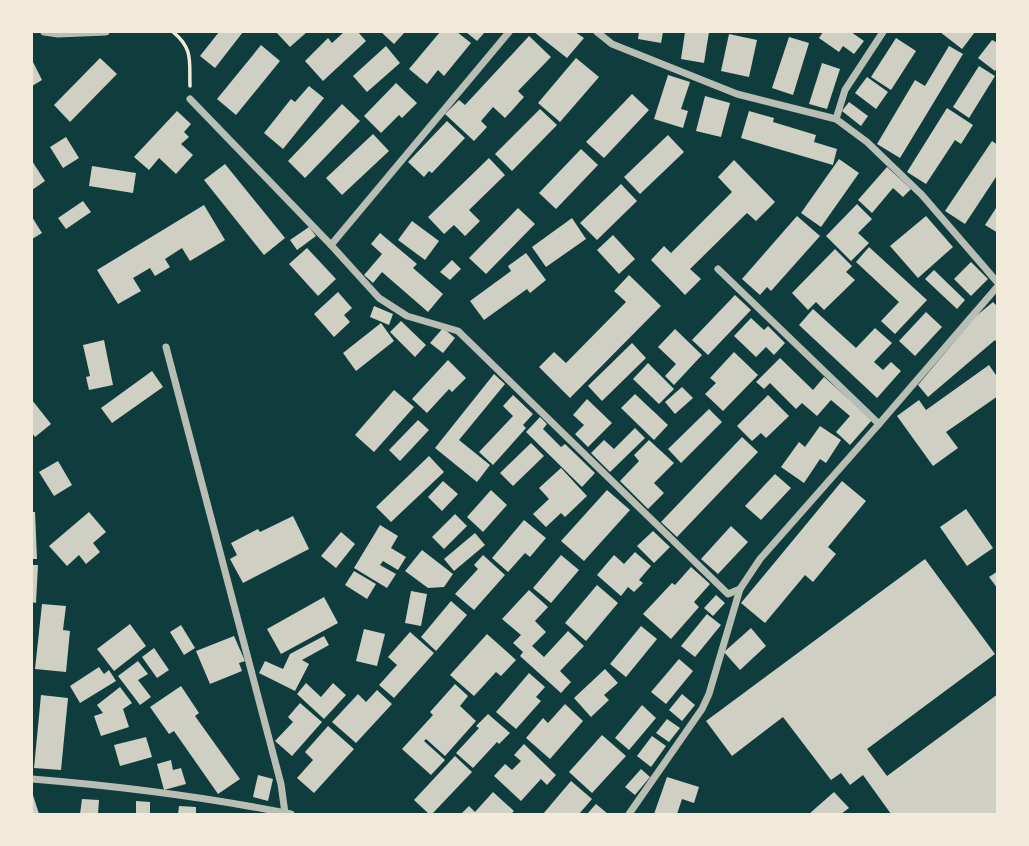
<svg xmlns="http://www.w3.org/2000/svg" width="1029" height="846" font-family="Barlow,sans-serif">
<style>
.building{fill:#cfcfc3}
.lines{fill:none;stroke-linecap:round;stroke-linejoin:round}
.path{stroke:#f1e9da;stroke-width:3.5}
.minor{stroke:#b8beb3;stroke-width:7}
</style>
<rect width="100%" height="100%" fill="#0f3d3e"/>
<g class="building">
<polygon points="219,32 243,32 215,68 200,56"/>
<polygon points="276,32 307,32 290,47"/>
<polygon points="344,32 358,32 366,41 323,81 305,61 328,38 332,43"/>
<polygon points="381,32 405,32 394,44"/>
<polygon points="440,32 457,32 471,43 444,76 438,70 427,84 409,69"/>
<polygon points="466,32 485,32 477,41"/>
<polygon points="534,32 575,32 584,38 567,58"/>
<polygon points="639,32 663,32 661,43 638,39"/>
<polygon points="685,32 709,32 704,63 681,59"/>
<polygon points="823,32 851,32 864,41 854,54 843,46 839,52 819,38"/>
<polygon points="940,32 975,32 962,49"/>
<polygon points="729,34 757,40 749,77 721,71"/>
<polygon points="529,36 551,57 518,91 524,97 505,118 493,107 481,121 487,127 474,141 445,114 459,100 465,105"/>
<polygon points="789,37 809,43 793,95 772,88"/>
<polygon points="896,38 916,51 891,90 871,77"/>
<polygon points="992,40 998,43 998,67 995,71 978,58"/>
<polygon points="261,45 280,61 236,115 217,99"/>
<polygon points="386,46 400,63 367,92 353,76"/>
<polygon points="949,46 963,54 900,158 877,144 915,80 925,86"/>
<polygon points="100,58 117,74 70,122 54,105"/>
<polygon points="576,58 599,77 560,122 538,103"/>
<polygon points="32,60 42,80 32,86"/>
<polygon points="822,63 840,69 827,109 809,104"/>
<polygon points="979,66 995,76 969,118 953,107"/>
<polygon points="668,75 690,82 681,109 688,111 683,128 654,119"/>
<polygon points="867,77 888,92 876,109 855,93"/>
<polygon points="396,83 417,103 402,118 399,115 381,133 364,116"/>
<polygon points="309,86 324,98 283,149 264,133 291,99 295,102"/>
<polygon points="632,94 649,110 604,158 586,142"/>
<polygon points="705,96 730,103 721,137 696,131"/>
<polygon points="849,102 868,116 861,126 842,111"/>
<polygon points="342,104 360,121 305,178 288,161"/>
<polygon points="947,108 973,125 961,144 955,140 926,184 907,172"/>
<polygon points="540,109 557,125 512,171 495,154"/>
<polygon points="177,111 191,124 184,132 189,137 181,144 193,155 176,174 159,158 149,170 134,157"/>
<polygon points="749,111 774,118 773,122 816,135 814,142 837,149 833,165 741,138"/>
<polygon points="447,121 465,138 432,173 429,171 424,177 408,162"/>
<polygon points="373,134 389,151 342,195 326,178"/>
<polygon points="668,135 684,152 640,194 624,177"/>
<polygon points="66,137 79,158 63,168 50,147"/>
<polygon points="992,141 998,145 998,174 965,224 945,211"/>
<polygon points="581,149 598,165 556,209 539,193"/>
<polygon points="489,158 505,175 469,210 480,221 465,236 454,225 444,234 428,217"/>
<polygon points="839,159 859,173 821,227 801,213"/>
<polygon points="734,160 775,202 756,221 747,213 690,269 701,279 685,295 651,260 664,246 671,253 732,192 718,177"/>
<polygon points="32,161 45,181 32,190"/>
<polygon points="225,164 285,238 264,255 204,180"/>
<polygon points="92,166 136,173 133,193 89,186"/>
<polygon points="887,167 911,189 903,197 893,188 872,213 858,200"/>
<polygon points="621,184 637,201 597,240 580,223"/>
<polygon points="83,201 91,212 66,229 58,218"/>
<polygon points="857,204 872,219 858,233 869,243 851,261 826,236"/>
<polygon points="204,205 225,240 190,261 182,248 165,259 170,267 155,276 150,268 133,278 141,291 118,304 97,270"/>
<polygon points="998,205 998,233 985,225"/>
<polygon points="518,208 535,224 486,274 469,258"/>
<polygon points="797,216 820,236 771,291 767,287 760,295 742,279"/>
<polygon points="926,216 953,247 918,278 890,246"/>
<polygon points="32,217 42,233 32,239"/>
<polygon points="572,218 586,239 546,267 532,247"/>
<polygon points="412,221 439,241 425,260 398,240"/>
<polygon points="309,227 316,236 297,250 290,240"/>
<polygon points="380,233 417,264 413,268 443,294 428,312 382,272 373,283 364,275 382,254 371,244"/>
<polygon points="613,235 635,259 619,274 597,250"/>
<polygon points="869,247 927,300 895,334 881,321 899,302 856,262"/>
<polygon points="307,248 336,279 318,296 289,264"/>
<polygon points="835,249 852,266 846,272 855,280 824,310 816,302 808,310 792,293"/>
<polygon points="526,253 546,280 530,293 527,289 484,320 470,301 511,271 508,266"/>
<polygon points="452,260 461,269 450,280 440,272"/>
<polygon points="971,262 988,279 971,296 954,279"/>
<polygon points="934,270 965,300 957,309 925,279"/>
<polygon points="629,275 661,306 570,398 539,367 554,352 566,363 626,302 614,291"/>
<polygon points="338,292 352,308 344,315 350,322 334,337 314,314"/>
<polygon points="735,295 751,310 708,355 692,340"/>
<polygon points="993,302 998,307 998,344 995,340 928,397 918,385 975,317"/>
<polygon points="374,306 393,314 389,325 370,317"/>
<polygon points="813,309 856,348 875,328 892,343 874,362 883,370 891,362 901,371 877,398 799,325"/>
<polygon points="926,312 942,327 915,356 899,341"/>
<polygon points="751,318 764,330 768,326 785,343 774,355 766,347 756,357 734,336"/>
<polygon points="401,321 426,345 415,357 390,332"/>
<polygon points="381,323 394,341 356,371 343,353"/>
<polygon points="443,328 455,338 443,353 430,343"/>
<polygon points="675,329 702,355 674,385 665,376 676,364 658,347"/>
<polygon points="104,340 113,385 89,390 86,377 90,376 83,345"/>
<polygon points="632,343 646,358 602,401 588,386"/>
<polygon points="734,352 758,375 723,411 705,394 716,383 710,378"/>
<polygon points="780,358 813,390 824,377 872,420 850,445 836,432 850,416 831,400 817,416 802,403 796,409 770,383 764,389 756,382"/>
<polygon points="448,360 466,378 452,392 449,389 427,413 412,399"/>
<polygon points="648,363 674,389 659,404 633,379"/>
<polygon points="989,365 998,378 998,396 946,432 958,448 933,466 897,416 919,400 926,410"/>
<polygon points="152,371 163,387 112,423 101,408"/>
<polygon points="494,374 505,384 459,440 490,465 477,482 435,448"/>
<polygon points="682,387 693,398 675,414 665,402"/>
<polygon points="394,390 414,407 374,452 355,435"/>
<polygon points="635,394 668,425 654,440 621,408"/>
<polygon points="513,395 533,414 523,425 526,428 493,465 479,452 513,416 503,406"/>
<polygon points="768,395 789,416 766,438 761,433 752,441 737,426"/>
<polygon points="587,399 612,423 588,447 575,434 584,425 573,415"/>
<polygon points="32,400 51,424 35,437 32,433"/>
<polygon points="709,409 722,422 681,463 668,449"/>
<polygon points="540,417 547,424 543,429 561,447 565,444 595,473 582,487 526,432"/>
<polygon points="418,420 429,430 400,461 389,450"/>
<polygon points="820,426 841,440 826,463 820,459 804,483 781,467 799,442 805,447"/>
<polygon points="635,428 645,438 610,472 591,453 604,440 614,449"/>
<polygon points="742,437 758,452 677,537 661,522"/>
<polygon points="649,440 674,463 654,483 664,493 648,509 620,481 639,461 634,455"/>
<polygon points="531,443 544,456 513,486 500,473"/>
<polygon points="429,456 444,472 391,522 376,507"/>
<polygon points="58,461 72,485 54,496 39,472"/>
<polygon points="561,468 587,496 565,517 561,513 546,527 533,514 549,499 539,488"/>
<polygon points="775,474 791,488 761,520 745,506"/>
<polygon points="443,481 458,494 442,511 428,497"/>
<polygon points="842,481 866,501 828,547 836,554 813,582 805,575 765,623 741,603"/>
<polygon points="491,490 507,505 483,532 467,517"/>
<polygon points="607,490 630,510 584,561 561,541"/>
<polygon points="966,509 993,548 967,566 940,527"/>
<polygon points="32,512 35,512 37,559 32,559"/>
<polygon points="89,512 106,532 93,543 100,552 86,564 79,555 67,566 49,546"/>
<polygon points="455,514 467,526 444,549 432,537"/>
<polygon points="293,516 309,549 243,583 230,559 237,555 231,543 258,529 260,532"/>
<polygon points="524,520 546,538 530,557 525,553 508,572 492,558"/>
<polygon points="380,525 398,536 391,548 406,557 398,570 383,561 380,565 396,574 387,588 354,568"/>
<polygon points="731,526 748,542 718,574 701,559"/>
<polygon points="653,531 670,547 654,563 637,546"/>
<polygon points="341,532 355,544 336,568 321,556"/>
<polygon points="475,533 485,545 454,571 444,559"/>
<polygon points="422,550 453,574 444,587 428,588 405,571"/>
<polygon points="635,552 651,566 639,580 643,583 634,592 628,587 621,596 597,575 614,555 624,564"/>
<polygon points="483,555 505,575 474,610 455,594 478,569 474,565"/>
<polygon points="561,555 579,570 551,603 533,588"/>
<polygon points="925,559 995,654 867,749 887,776 998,694 998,814 891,814 863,775 850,785 841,773 831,780 783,717 732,756 706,721"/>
<polygon points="32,565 38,565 36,603 32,602"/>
<polygon points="691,567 710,584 694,602 699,607 671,639 643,614 672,583 675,585"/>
<polygon points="354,571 376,584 367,599 345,585"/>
<polygon points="998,571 998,589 989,577"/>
<polygon points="597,585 618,603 586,641 565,623"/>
<polygon points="529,590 548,607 535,621 546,632 532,646 544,657 568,631 584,646 560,671 571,682 561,693 520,656 523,652 513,643 521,635 502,619"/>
<polygon points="411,591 427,594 421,626 405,623"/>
<polygon points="716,595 725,603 713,616 704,608"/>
<polygon points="324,597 338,623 281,654 267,629"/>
<polygon points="451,601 467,615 436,651 421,637"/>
<polygon points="42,604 66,606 63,630 70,631 66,672 35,669"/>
<polygon points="707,614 721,625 695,657 681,646"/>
<polygon points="130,624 146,646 114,671 97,649"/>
<polygon points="181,625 195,648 184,655 170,632"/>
<polygon points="641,626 657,639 626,677 610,664"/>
<polygon points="751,628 766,646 740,670 724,652"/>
<polygon points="364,629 385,634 377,666 356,661"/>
<polygon points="410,632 434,653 394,698 379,685 397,665 388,657"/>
<polygon points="487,634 516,660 501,676 496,672 474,696 450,675"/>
<polygon points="234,636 245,661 239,663 242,671 210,684 196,651"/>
<polygon points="324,636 329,645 302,660 309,664 295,691 259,673 265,661 283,669 290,654"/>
<polygon points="154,648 169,670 157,678 142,657"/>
<polygon points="679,659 693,671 666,704 651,692"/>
<polygon points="138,661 148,674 138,680 151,697 140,705 118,676"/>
<polygon points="99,667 104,674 109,670 116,681 80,703 70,686"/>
<polygon points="605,669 618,683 604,695 609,700 591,717 574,698"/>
<polygon points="529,673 545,687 536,697 541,701 516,729 496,712"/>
<polygon points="306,683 321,697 333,683 346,695 324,719 297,694"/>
<polygon points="455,684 468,696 460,706 476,721 445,756 426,739 424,741 445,760 431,775 402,749 433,715 430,712"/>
<polygon points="181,686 199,713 195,716 240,779 218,794 174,731 169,734 150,707"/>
<polygon points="120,687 132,703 123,709 129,727 101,736 94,716 103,713 97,705"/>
<polygon points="377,690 392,704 356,743 332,722 358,694 366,702"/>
<polygon points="682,694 695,705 682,721 669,710"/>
<polygon points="41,695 68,698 61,770 34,768"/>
<polygon points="300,703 322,722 292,756 275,741 293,722 288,717"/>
<polygon points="565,704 583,721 550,759 526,738 543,718 548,723"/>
<polygon points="642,705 656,718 629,750 615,738"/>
<polygon points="488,714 510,733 499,744 497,742 473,768 456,753 479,728 476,726"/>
<polygon points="667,719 680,728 669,742 656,733"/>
<polygon points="328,726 354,749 314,793 297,778 313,760 305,752"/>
<polygon points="602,735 626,756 592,793 569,772"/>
<polygon points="652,736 666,746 651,767 637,756"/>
<polygon points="146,737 152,757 120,766 114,745"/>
<polygon points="524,744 556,775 547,785 541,779 521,801 494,776 505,764 512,770 521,761 514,755"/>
<polygon points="455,756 472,772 432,814 429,814 414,800"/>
<polygon points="171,760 173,770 181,768 186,784 164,790 157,764"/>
<polygon points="641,769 650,777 635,795 625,787"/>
<polygon points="258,775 273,779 268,801 253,797"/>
<polygon points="667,777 699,787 694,803 682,799 677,814 654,814"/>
<polygon points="571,781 592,799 579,814 543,814"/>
<polygon points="32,792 39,814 32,814"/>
<polygon points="493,792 514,811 511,814 461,814 469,806 475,812"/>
<polygon points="834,792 849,808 841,814 809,814"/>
<polygon points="82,799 99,800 98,814 80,814"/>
<polygon points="136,801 150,802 150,814 136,814"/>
<polygon points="596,804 608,814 587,814"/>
<polygon points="179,806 196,807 196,814 178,814"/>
</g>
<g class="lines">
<path class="path" d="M173,32c21,17 16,30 17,54"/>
<g class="minor">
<polyline points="44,32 58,34 106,32"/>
<polyline points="597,32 612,44 737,94 836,119 867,142 922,195 998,283"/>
<polyline points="190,99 331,245 379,298 407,316 458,331 728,594 740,589"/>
<polyline points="836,119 845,90 883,32"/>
<polyline points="331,245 509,32"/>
<polyline points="718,269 879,424"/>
<polyline points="166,347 281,784 285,813"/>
<path d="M32,779c86,7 174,18 259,35"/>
<polyline points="629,814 702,709 709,694 740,589 760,559 879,424 998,286"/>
</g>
</g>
<rect width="1029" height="846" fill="none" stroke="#f1e9da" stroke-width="66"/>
</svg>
